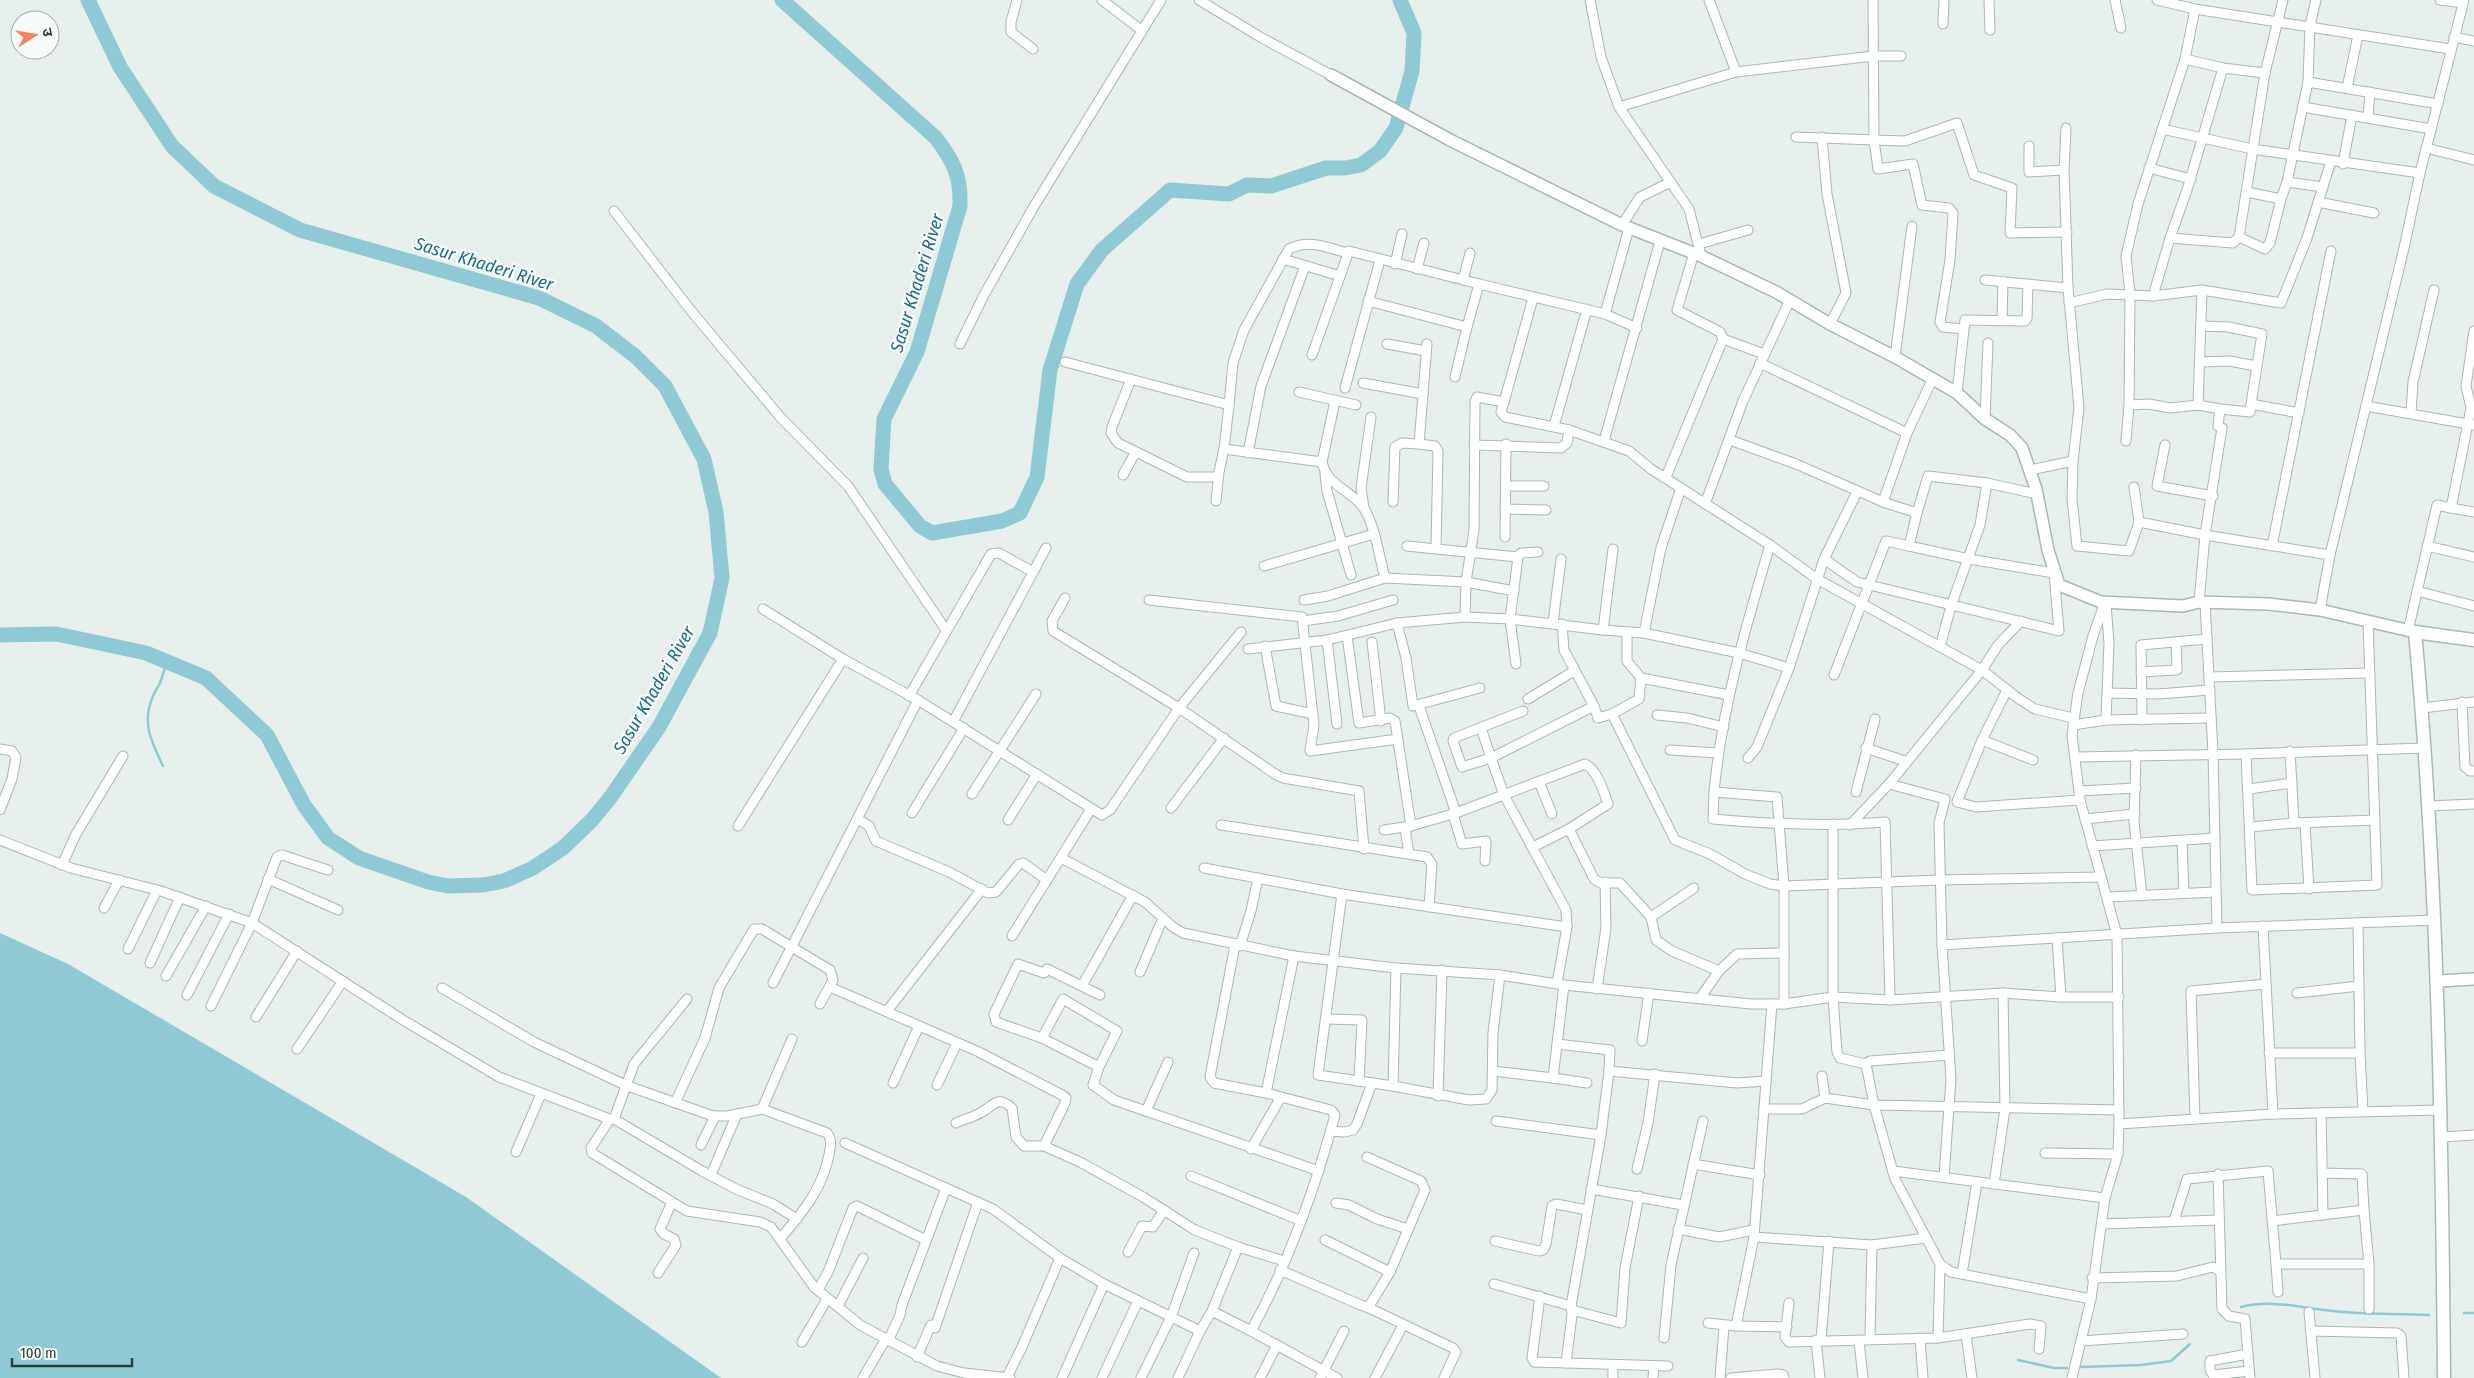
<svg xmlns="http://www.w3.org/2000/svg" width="2474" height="1378" font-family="'Fira Sans Condensed','Noto Sans Devanagari',sans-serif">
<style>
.water{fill:#8ec9d4}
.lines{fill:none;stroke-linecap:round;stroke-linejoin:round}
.stream{stroke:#8ec9d4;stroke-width:2.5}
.river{stroke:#8ec9d4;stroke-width:15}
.minor-casing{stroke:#a8b8b2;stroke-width:11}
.tertiary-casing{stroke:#a8b8b2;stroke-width:14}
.secondary-casing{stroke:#a4bbb3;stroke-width:15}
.minor{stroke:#fff;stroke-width:9}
.tertiary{stroke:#fff;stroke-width:11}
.secondary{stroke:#fff;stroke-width:12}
.labels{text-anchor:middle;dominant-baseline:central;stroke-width:4.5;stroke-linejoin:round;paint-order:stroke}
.water-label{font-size:18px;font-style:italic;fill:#1c6f80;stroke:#f7fbf9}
</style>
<rect width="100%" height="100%" fill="#e6efeb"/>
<polygon class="water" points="0,933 68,964 466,1197 721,1378 0,1378"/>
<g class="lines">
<g class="stream">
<path d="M163,766c-11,-23 -22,-43 -10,-70 2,-5 5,-9 7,-13 4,-9 2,-12 8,-21"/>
<path d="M2241,1307c31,-8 60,1 92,4 32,4 64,2 96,4"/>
<polyline points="2464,1313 2474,1313"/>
<polyline points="2018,1360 2054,1368 2067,1368"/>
<polyline points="2081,1367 2141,1365 2171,1361 2190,1344"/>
</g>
<g class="river">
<path d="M782,0l154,138c18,24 25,38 24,68l-43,146 -33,67 -3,50 4,15 35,42 12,7 70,-12 18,-8 17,-36 13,-107 27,-86 25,-34 68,-60 59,4 18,-9 24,1 55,-18h19l16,-3 19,-14 16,-23 16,-57 2,-38 -14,-33"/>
<polyline points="0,635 56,634 104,644 146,653 206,678 267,735 304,805 328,838 359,858 428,882 448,886 483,885 504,881 533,868 563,848 592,820 610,798 659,727 710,633 722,578 716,512 704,459 665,386 635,356 596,326 539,298 300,230 214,186 172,146 120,67 88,0"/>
</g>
<defs>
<g id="minor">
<polyline points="1017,0 1011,22 1011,32 1033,49"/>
<polyline points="1102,0 1141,30"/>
<polyline points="1199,0 1262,38 1331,75"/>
<polyline points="1590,0 1601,57 1619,107 1689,209 1701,256"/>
<polyline points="1873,0 1874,140 1905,141 1957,123 1974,175 2012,188 2010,233 2067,232"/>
<polyline points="1989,0 1990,30"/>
<polyline points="2115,0 2121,28"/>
<polyline points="2157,0 2195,9 2450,49"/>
<polyline points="2440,0 2463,3"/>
<polyline points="1943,24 1944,0"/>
<polyline points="2454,37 2474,41"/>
<polyline points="2185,59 2195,9"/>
<polyline points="1736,72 1873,56 1901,56"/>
<polyline points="2308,82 2310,25 2316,0"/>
<polyline points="2347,88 2358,35"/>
<polyline points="1619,107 1736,72 1709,0"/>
<polyline points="2303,107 2431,129"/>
<polyline points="2368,117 2370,92"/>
<polyline points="2066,128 2064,170 2068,288 2079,408 2073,461 2072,499 2077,546 2129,551 2139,522 2205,535 2330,555"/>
<polyline points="2162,129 2252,149 2420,173"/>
<polyline points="1796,137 1874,140 1878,169 1913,164 1922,205 1949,208 1953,213 1950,260 1940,322 1943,327 1963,329"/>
<polyline points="1822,137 1827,194 1846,293 1830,324"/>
<polyline points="2029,146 2029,172 2064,170"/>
<polyline points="2426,148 2474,160"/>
<polyline points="2343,164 2352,115"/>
<polyline points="2149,168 2191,179"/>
<polyline points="2287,182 2308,82 2438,104"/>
<polyline points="2247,192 2281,199 2287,182 2323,187"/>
<polyline points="2318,202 2374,213"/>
<polyline points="614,211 692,312 781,418 848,486 946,630"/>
<polyline points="1622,225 1640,197 1671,182"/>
<polyline points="2239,237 2265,73"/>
<polyline points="2170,238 2233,243 2239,237 2265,249 2270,243 2281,199"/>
<polyline points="1699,244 1748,230"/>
<polyline points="1283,259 1340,276"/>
<polyline points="1395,264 1402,234"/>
<polyline points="1417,269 1424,243"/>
<polyline points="1463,280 1470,253"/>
<polyline points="1985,280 2068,288"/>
<polyline points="2202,290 2281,303 2307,238 2331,161"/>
<polyline points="2153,296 2170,238 2187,190 2223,68"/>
<polyline points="1368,301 1467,327 1479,284 1605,314 1629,228"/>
<polyline points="2069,303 2107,294 2153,296 2202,290 2198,405 2220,409 2218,426 2222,428 2205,535 2199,602"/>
<polyline points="1605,314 1637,328"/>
<polyline points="2002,321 2003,281"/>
<polyline points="2201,326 2228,327 2262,334 2251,404 2299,413"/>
<polyline points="2474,331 2466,386 2471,408 2451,508 2474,512"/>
<polyline points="1723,339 1764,354"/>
<polyline points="960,344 984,295 1033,208 1161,0"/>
<polyline points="1387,344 1426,351"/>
<polyline points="1427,344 1419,444 1435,446 1438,451 1436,549 1518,557 1510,619 1516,664"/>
<polyline points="1312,355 1349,251 1479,284"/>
<polyline points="1895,357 1912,226"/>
<polyline points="1065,362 1229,405 1224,449 1322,462"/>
<polyline points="2199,362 2229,361 2256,366"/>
<polyline points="1760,363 1907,433"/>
<polyline points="1455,377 1467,327"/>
<polyline points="1131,379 1112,427 1111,433 1118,443 1187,477 1218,477"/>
<polyline points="1363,383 1423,394"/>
<polyline points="1345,388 1380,260"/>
<polyline points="1299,392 1356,405"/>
<polyline points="1957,393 1965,320 2025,321 2027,318 2028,284"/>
<path d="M1335,401l-13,61c5,25 31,28 43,48 11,20 14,46 20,68l81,4 48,9"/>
<polyline points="1504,402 1533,298"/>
<path d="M1229,405l4,-42 11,-33 45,-81c20,-10 37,-2 58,4"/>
<polyline points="2129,405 2149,404 2170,408 2198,405"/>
<polyline points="2366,406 2474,425"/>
<polyline points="2220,409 2250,412 2251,404"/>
<polyline points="2411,413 2413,382 2434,290"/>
<polyline points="1985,419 1988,343"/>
<polyline points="1554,426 1587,309"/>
<polyline points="1730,440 1796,464 1883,502 1917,513 1928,476 1987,483 2037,494"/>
<polyline points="1604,441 1660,241"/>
<polyline points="2126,441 2129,405 2130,294 2126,256 2138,204 2185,59 2223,68 2265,73 2283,0"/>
<polyline points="1474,445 1561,448 1567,443 1569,430"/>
<polyline points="2165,445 2157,486 2213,496"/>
<polyline points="1248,453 1261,386 1305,266"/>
<polyline points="2030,470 2073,461"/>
<polyline points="1325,474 1327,491 1351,575"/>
<polyline points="1123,475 1135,453"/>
<polyline points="1666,477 1723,339 1720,332 1677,310 1694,253"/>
<polyline points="1506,486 1544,486"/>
<polyline points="2134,487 2139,522"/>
<polyline points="1216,501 1219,472 1224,449"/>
<polyline points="1393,502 1395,447 1402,443 1419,444"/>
<polyline points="1883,502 1907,433 1933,378"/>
<polyline points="1705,504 1743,401 1790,300"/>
<polyline points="1364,508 1361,488 1371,417"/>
<polyline points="1505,509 1546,510"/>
<polyline points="1505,537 1506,444"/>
<path d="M1770,545c-24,81 -48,162 -56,247l63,5 7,89v118"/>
<polyline points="1407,546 1436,549"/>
<polyline points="2272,546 2331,251"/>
<polyline points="2427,546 2474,557"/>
<polyline points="1518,557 1521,553 1538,552"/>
<polyline points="1824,559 1857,582 2059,631 2054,573 1969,559 1909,546 1917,513"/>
<polyline points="1264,566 1374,534"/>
<polyline points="2417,591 2474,606"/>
<polyline points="1149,600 1302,617 1314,725 1310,751 1398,739"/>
<polyline points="1304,600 1328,596 1385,578"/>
<polyline points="2205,602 2213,753 2217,928"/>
<polyline points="2106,604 2109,643 2106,720 2211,718"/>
<polyline points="763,609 843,659 918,700 1102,815 1110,810 1179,708 1053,631 1052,621 1065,598"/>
<polyline points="2320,610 2330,555 2404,248 2420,173 2464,0"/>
<polyline points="1465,617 1466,582 1474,530 1475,402 1477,397 1504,402 1501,412 1505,417 1569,430 1629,451 1651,469 1770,545 1817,579 1982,670 2019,699 2035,709 2073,718"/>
<polyline points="1303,621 1338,616 1393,600"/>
<polyline points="1397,623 1406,658 1413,706 1480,688"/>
<polyline points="1553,623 1561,559"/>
<polyline points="1562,624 1564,650 1594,706 1598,718 1612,714 1639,699 1641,678 1729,695"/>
<polyline points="1603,630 1613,549"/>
<polyline points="2408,631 2437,505 2451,508"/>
<polyline points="1241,632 1179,708 1275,774 1283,778 1359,791 1364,849"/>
<polyline points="1627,632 1627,661 1641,678"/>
<polyline points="1644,633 1661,548 1681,488"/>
<polyline points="1347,636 1359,723 1390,718 1395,721 1411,826 1405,828 1409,854"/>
<polyline points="1327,640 1337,724"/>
<polyline points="1372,642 1381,721"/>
<polyline points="1265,646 1276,706 1313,714"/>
<polyline points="1940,647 1951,606 1980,525 1987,483"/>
<polyline points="1248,649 1327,640 1397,623 1465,617 1510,619 1603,630 1644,633 1739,653 1789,668"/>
<polyline points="2141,672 2177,670 2176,642"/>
<polyline points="1834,675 1886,541 1909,546"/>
<polyline points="2209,677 2370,673"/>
<polyline points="2007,690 1982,740 1957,802 1976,807 2080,800"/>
<polyline points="2107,693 2158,694 2210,690"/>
<polyline points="909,696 991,554 999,553 1033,572"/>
<polyline points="1528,699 1574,671"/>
<polyline points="2462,702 2465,767 2470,771 2474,771"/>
<polyline points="1419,706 1456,813"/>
<polyline points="2422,708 2474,702"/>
<polyline points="1612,714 1675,840 1710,854 1745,874 1770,884 1784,886 1939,880 2101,877"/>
<polyline points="1657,715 1687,718 1724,727"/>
<polyline points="2142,720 2141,645 2207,639"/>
<polyline points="953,722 1046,548"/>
<polyline points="2073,725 2106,720"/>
<polyline points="1481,728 1491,758 1462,767 1453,741 1454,738 1523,711"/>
<polyline points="1982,740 2033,760"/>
<polyline points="1866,748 1905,761"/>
<polyline points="0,749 12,751 16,757 12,779 0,810"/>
<polyline points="1670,750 1718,753"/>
<polyline points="2290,751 2294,823"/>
<polyline points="2246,754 2252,890 2377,885 2368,621"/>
<polyline points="2136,755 2134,821 2142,896"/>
<polyline points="2075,757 2246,754 2424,748"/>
<polyline points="1748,758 1757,747 1789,668 1824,559 1857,492"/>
<polyline points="1539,782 1552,814"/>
<polyline points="1889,784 1945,799 1939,823 1942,945 1951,1079 1944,1176"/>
<polyline points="2249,789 2292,783"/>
<polyline points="2079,791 2136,788"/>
<path d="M1714,792l-1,27c57,5 115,8 172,3l5,178"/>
<polyline points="1856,792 1875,719"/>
<polyline points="972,794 1036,694"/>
<polyline points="2428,806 2474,804"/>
<polyline points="1171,808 1224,738"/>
<polyline points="912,813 964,728"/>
<polyline points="1453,814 1462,844 1486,841 1485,861"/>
<polyline points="858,819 869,826 876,841 949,872 988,893 996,892 1019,864 1023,863 1047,880"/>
<polyline points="2085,819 2135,814"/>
<polyline points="1008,820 1037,774"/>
<polyline points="1833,824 1833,997 1837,1052 1840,1058 1866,1064"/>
<polyline points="2305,824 2309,889"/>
<polyline points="1221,825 1427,857 1432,864 1429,907"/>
<polyline points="1850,825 1889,784 1982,670 1998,645 2021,621"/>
<polyline points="738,826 843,659"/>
<polyline points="2250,827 2294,823 2375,820"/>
<path d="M1384,830l27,-4 45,-13 129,-49c12,5 19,28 23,40l-39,25"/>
<polyline points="0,840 71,868 161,891 252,923 403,1020 499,1077 607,1118 608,1122 591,1148 592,1153 687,1211 760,1222 771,1227 814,1287 860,1325 937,1366 964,1373 1010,1378"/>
<polyline points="2182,841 2184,893"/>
<polyline points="2092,846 2215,838"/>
<polyline points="1533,847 1569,829 1594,879 1601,883 1620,883 1651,917 1694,888"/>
<polyline points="1061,858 1145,902 1173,927 1183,933 1294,956"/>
<polyline points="62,865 76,834 123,756"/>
<polyline points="1204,868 1342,894 1567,927"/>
<polyline points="268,879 338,910"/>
<polyline points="1342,894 1318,1075 1393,1086 1396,968"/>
<polyline points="2108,897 2216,892"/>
<polyline points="104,908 119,880"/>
<polyline points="1651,917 1656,940 1672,951 1719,971"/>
<polyline points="2358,923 2360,1053 2363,1111"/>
<polyline points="2263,926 2273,1114"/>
<polyline points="1012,936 1091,809"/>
<polyline points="2057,938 2061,997"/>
<polyline points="1235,945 1210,1077 1214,1083 1266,1093"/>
<polyline points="1942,945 2217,928 2435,920"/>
<polyline points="1240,946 1251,911 1258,878"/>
<polyline points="128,949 157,890"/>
<polyline points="150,963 180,897"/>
<polyline points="1047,969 1100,995"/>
<polyline points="1140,972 1163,918"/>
<polyline points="166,976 206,906"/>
<polyline points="773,983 918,700"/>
<polyline points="1557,983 1567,927 1566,910 1504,795 1491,758 1594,706"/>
<polyline points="1082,986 1133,895"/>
<polyline points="830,987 979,1052 1062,1095 1066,1098 1065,1103 1044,1146"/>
<path d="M442,988l92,54 91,43 88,31h15l34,-7 65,24c6,8 3,14 2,22 -7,35 -27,58 -49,84"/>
<polyline points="1597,989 1606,928 1605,882"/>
<polyline points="2297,993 2359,986"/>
<polyline points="187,995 229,914"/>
<polyline points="1700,998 1719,971 1737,954 1784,953"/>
<polyline points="1772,1004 1754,1237 1872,1245 1926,1238"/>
<polyline points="211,1006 252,923 277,857 282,855 328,870"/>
<polyline points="887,1011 982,889"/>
<polyline points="256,1017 297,951"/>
<polyline points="1326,1019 1362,1020 1359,1081"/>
<polyline points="1042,1038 996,1022 994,1014 1018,964 1044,973"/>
<polyline points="1642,1041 1649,993"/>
<polyline points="1557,1044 1610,1050 1609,1071"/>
<polyline points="297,1049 343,981"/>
<polyline points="2269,1053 2360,1053"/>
<polyline points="1949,1055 1870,1061 1866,1064 1874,1105 1895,1179 1940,1264 1951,1272 2091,1299"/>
<polyline points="1099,1067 1117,1031 1063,999 1042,1038 1099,1067 1093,1085 1114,1100 1319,1171"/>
<polyline points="1493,1071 1553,1078 1564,985"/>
<polyline points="1822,1076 1825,1098 1874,1105 2119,1110"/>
<polyline points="1553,1078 1587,1083"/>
<polyline points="893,1083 919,1026"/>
<polyline points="937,1085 957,1043"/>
<polyline points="1393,1086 1469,1100 1486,1099 1492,1090 1493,1033 1500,975"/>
<polyline points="1438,1096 1442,970"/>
<polyline points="675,1103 705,1038 719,988 754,929 762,929 830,970 833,980 820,1004"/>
<polyline points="762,1109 792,1039"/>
<polyline points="1764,1109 1802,1109 1825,1098"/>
<polyline points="1146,1111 1168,1062"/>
<polyline points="2321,1113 2323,1215"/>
<polyline points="609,1119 614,1119 702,1171 736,1189 773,1204 797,1219"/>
<polyline points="614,1119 634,1064 687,999"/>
<polyline points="2195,1119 2191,991 2266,984"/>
<polyline points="1496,1121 1601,1135"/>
<path d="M956,1123c8,-4 18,-6 26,-11 12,-7 16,-17 30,-4l4,29 8,9h20l36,16 63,35 52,33 43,17 46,14"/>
<polyline points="2119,1124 2273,1114 2440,1110"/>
<polyline points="1331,1131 1344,1132 1353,1130 1357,1124 1372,1083"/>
<polyline points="2442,1137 2474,1135"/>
<polyline points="845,1143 993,1209 1060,1258 1104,1284 1200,1331 1212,1311 1238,1247"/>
<polyline points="701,1145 715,1116"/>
<polyline points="1251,1149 1281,1097"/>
<polyline points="516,1152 541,1094"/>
<polyline points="2045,1153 2118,1154"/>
<polyline points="1367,1157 1421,1181 1425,1190 1390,1272 1368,1308"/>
<polyline points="1693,1164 1760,1175"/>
<polyline points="1637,1169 1648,1123 1655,1074"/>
<polyline points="1893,1171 2105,1198"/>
<polyline points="2322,1173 2362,1174 2364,1210"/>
<polyline points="2218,1174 2222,1309 2229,1316 2245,1319 2250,1378"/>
<polyline points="711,1175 737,1114"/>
<polyline points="1191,1176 1299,1220"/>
<polyline points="1994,1184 2005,1109 2003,993"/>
<polyline points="1591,1189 1683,1205"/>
<polyline points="1336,1203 1349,1205 1377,1219 1408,1229"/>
<polyline points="2174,1221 2187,1179 2268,1171 2276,1264 2369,1264 2364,1210 2272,1221"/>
<polyline points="2102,1224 2219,1220"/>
<polyline points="1678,1229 1719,1237 1754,1230"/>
<polyline points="1325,1240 1390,1272"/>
<polyline points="1495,1241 1539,1251 1543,1250 1546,1244 1552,1206 1556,1204 1587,1210"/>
<polyline points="1128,1252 1142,1226 1153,1227 1164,1210"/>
<polyline points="2276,1264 2278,1292"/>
<polyline points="1280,1270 1363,1306"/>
<polyline points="658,1273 676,1245 674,1239 664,1234 660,1229 672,1202"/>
<polyline points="1962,1274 1977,1182"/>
<polyline points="2092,1278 2177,1276 2213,1267 2220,1271"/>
<polyline points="1494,1284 1571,1306 1572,1315 1566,1363"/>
<polyline points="818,1290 828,1272 853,1208 857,1206 926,1240"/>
<polyline points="1540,1296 1532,1358 1534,1362 1668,1366"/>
<polyline points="1789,1303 1785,1337 1789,1342 1938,1338 2030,1324 2041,1326 2039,1349"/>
<polyline points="838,1306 863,1258"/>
<polyline points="1365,1306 1453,1348 1456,1352 1444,1378"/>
<polyline points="1571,1306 1601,1135 1609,1071 1737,1083 1766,1081"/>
<polyline points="2369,1309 2369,1264"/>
<polyline points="1572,1310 1621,1323 1625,1268 1639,1196"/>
<polyline points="1212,1311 1251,1331"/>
<polyline points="2309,1312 2315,1378"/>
<polyline points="1708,1323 1736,1326 1787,1327"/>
<polyline points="1736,1326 1754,1237"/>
<polyline points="2311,1331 2397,1333 2401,1336 2404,1378"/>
<polyline points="1966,1334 1972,1378"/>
<polyline points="1664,1338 1671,1265 1703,1121"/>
<polyline points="1920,1338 1923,1378"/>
<polyline points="1938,1338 1940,1264"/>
<polyline points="1870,1339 1872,1245"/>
<polyline points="1816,1340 1820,1378"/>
<polyline points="1821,1340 1829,1241"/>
<polyline points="1859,1341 1863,1378"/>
<polyline points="2081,1341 2183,1334"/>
<polyline points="802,1342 827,1299"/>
<polyline points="2248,1354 2210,1361 2210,1370 2213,1375 2249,1371"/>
<polyline points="917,1357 931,1325 935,1328 978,1202"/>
<polyline points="1007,1377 1022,1347 1060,1258"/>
<polyline points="863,1378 884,1342 888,1341 900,1315 902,1305 946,1188"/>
<polyline points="1062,1378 1104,1284"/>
<polyline points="1102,1378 1138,1301"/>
<polyline points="1141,1378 1171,1317 1194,1253"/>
<polyline points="1178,1378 1200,1331"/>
<polyline points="1260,1378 1277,1345"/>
<polyline points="1320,1378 1344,1331"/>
<path d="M1337,1378l-86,-47c37,-67 64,-142 84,-216l-4,-5 -65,-17 28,-137 102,12 104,7 64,10 187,19h33l49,-7 57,3 113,-7 58,4h58"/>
<polyline points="1375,1378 1403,1325"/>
<polyline points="1613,1378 1613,1365"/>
<polyline points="1653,1378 1654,1366"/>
<polyline points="1720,1378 1724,1326"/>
<polyline points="1731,1378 1778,1374 1783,1375 1784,1378"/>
<polyline points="2072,1378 2091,1299 2105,1198 2118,1154 2119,1124 2117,935 2080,800 2072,735 2078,693 2093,636 2105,602"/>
</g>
<g id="tertiary">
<polyline points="1331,75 1450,140 1622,225 1701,256 1776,292 1830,324 1895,357 1957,393 1985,419 2010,435 2022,448 2036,489 2048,550 2059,585 2101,602 2183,606 2199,602 2268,604 2320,610 2415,632"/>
<polyline points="2438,981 2474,979"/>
</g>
<path id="secondary" d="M2444,1378c-2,-249 -6,-497 -29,-746l59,8"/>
</defs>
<use href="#minor" class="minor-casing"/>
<use href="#tertiary" class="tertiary-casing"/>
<use href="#secondary" class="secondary-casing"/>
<use href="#minor" class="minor"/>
<use href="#tertiary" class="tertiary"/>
<use href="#secondary" class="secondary"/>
</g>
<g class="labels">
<g class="water-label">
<text transform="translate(484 264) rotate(17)">Sasur Khaderi River</text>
<text transform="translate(917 283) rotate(-73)">Sasur Khaderi River</text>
<text transform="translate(654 690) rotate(-60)">Sasur Khaderi River</text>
</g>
</g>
<g transform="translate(35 35) rotate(78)"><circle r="24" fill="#f7fbf9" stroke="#a3b1ad"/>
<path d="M0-4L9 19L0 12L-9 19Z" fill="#f4845f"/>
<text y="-8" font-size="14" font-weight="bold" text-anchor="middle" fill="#24423a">उ</text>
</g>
<path d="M12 1358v8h120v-8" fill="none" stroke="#24423a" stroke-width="2.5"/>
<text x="20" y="1358" font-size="15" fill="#24423a" stroke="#f7fbf9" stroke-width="4" paint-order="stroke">100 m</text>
</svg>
